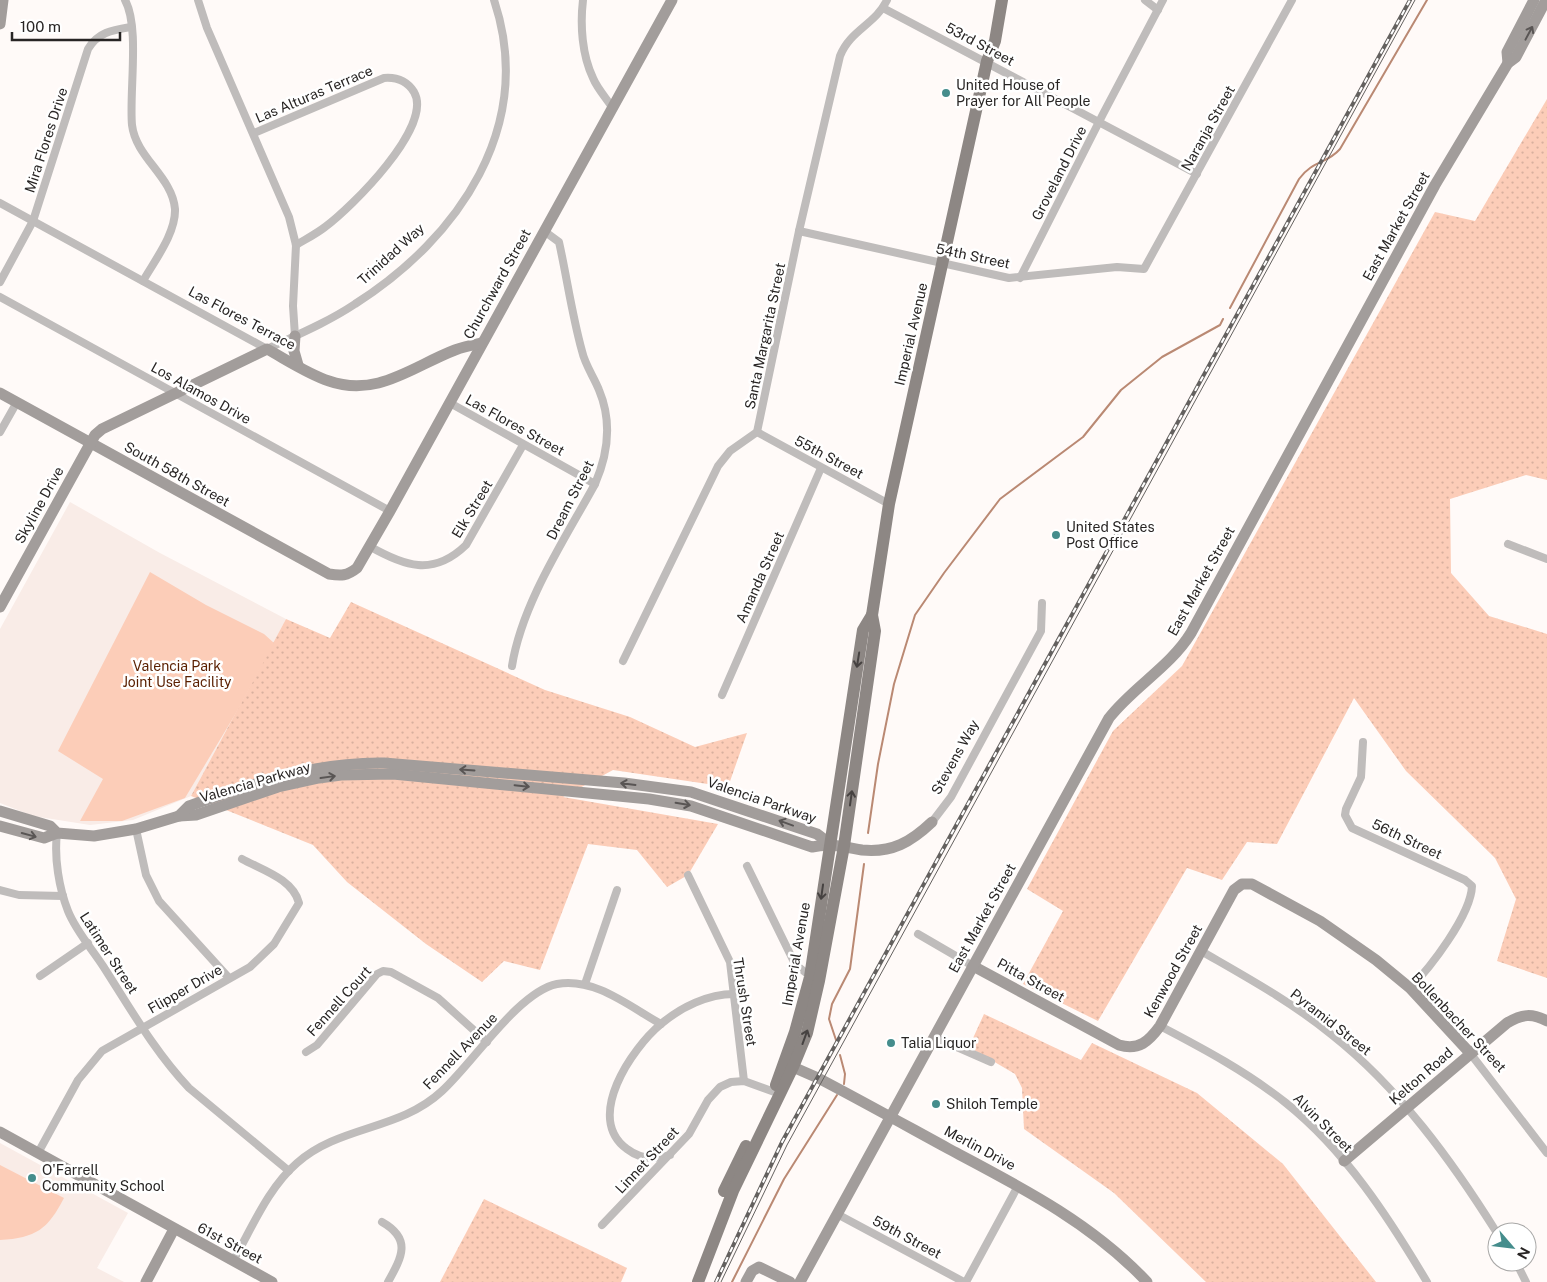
<svg xmlns="http://www.w3.org/2000/svg" width="1547" height="1282" font-family="'Public Sans',sans-serif">
<style>
.built{fill:#f9ece7}
.grass{fill:url(#grass-dots)}
.park{fill:#fccdb8}
.lines{fill:none;stroke-linecap:round;stroke-linejoin:round}
.stream{stroke:#ba8973;stroke-width:2}
.street{stroke:#bfbcbb;stroke-width:8}
.secondary{stroke:#a29d9b;stroke-width:11}
.primary{stroke:#8d8784;stroke-width:12}
.tram{stroke:#64615f;stroke-width:1}
.rail-casing{stroke:#64615f;stroke-width:4}
.rail{stroke:#fff;stroke-width:2;stroke-dasharray:5.5;stroke-linecap:butt}
.oneway{stroke:#595554}
.oneway2{stroke:#464241}
.poi-dot{fill:#458d8c;stroke:#fff;stroke-width:2}
.labels{text-anchor:middle;dominant-baseline:central;stroke-width:5;stroke-linejoin:round;paint-order:stroke}
.street-label{font-size:14px;fill:#282524;stroke:#fff}
.poi-label{font-size:14px;fill:#282524;stroke:#fff;text-anchor:start}
.park-label{font-size:14px;fill:#5a1f00;stroke:#fff}
</style>
<defs>
<pattern id="grass-dots" width="8" height="8" patternUnits="userSpaceOnUse" patternTransform="scale(1.25)"><rect width="8" height="8" fill="#fccdb8"/><path d="M2 2h.1M6 6h.1" fill="none" stroke="#d8b09e" stroke-width="1.8" stroke-linecap="round"/></pattern>
</defs>
<rect width="100%" height="100%" fill="#fffaf8"/>
<g class="built">
<polygon points="70,502 160,553 286,619 191,796 133,820 90,825 33,816 0,803 0,629"/>
<polygon points="0,1143 128,1213 97,1268 124,1282 0,1282"/>
</g>
<g class="grass">
<polygon points="1547,99 1547,480 1526,475 1450,499 1451,573 1489,616 1547,634 1547,978 1497,961 1516,899 1495,858 1406,771 1354,698 1277,844 1247,842 1222,880 1187,868 1098,1021 1023,984 1063,911 1027,889 1113,731 1182,666 1435,212 1475,221"/>
<polygon points="351,602 545,690 630,717 695,747 747,733 728,787 613,770 563,797 718,824 688,875 667,887 637,850 588,844 540,970 504,961 482,982 426,944 347,882 313,845 191,796 286,619 330,638"/>
<polygon points="984,1014 1081,1060 1092,1043 1197,1093 1283,1164 1376,1282 1206,1282 1114,1193 1024,1129 1022,1088 1015,1074 969,1047"/>
<polygon points="484,1199 627,1268 621,1282 440,1282"/>
</g>
<g class="park">
<polygon points="150,572 206,605 264,634 274,643 236,713 185,798 122,821 80,821 103,779 58,751"/>
<path d="M0,1165l64,33c-16,31 -28,40 -64,42z"/>
</g>
<g class="lines">
<g class="stream">
<path d="M1230,308l69,-129c14,-19 28,-15 41,-30l87,-149"/>
<polyline points="868,833 878,764 894,684 915,615 944,573 1000,499 1083,437 1121,390 1162,357 1220,325 1223,319"/>
<polyline points="836,1040 829,1019 832,1004 850,969 864,864"/>
<polyline points="840,1055 845,1074 844,1084"/>
<polyline points="732,1282 784,1179 837,1095"/>
</g>
<g class="street">
<path d="M125,0c15,27 4,92 7,125 4,33 40,51 43,84 1,24 -20,51 -32,72"/>
<polyline points="198,0 207,28 289,217 296,245 293,306 295,336"/>
<path d="M583,0c-3,25 -1,55 10,78 4,10 13,20 19,29"/>
<polyline points="1145,0 1158,10"/>
<polyline points="883,8 1197,174"/>
<path d="M254,133l130,-55c12,-1 23,3 30,14 20,34 -63,116 -89,135 -9,7 -19,12 -29,18"/>
<path d="M0,203l267,146c30,-14 61,-27 88,-45 104,-66 181,-178 139,-304"/>
<polyline points="799,231 1009,278 1117,267 1144,269 1292,0"/>
<polyline points="1020,278 1103,114 1163,0"/>
<path d="M0,282l33,-61 55,-172c10,-17 25,-19 43,-22"/>
<polyline points="0,297 390,511"/>
<polyline points="450,403 595,484"/>
<polyline points="0,432 17,402"/>
<polyline points="757,432 889,504"/>
<polyline points="1508,544 1547,559"/>
<path d="M369,546c35,20 64,31 97,-1l57,-100"/>
<path d="M623,661l95,-195 12,-15 27,-19 42,-201 41,-175c10,-26 36,-32 47,-56"/>
<path d="M512,666c10,-63 53,-127 83,-182 13,-30 17,-63 4,-94 -5,-13 -14,-25 -17,-39 -10,-36 -15,-73 -23,-109l-15,-11"/>
<polyline points="722,695 821,468"/>
<path d="M1363,742l-2,35 -15,32 -1,6 7,13 113,52 7,6c-1,29 -42,82 -62,102"/>
<polyline points="932,822 951,797 1041,631 1042,603"/>
<polyline points="136,829 146,875 159,901 229,978"/>
<path d="M57,833c-3,25 2,55 11,78 8,20 24,38 35,55 27,42 52,86 86,122l100,83"/>
<polyline points="747,866 795,964 811,977"/>
<polyline points="688,875 730,962 744,1081"/>
<polyline points="0,890 19,895 63,896"/>
<polyline points="918,934 973,966"/>
<path d="M1201,951c45,26 91,51 131,84 67,53 120,126 165,198"/>
<polyline points="40,976 88,943"/>
<polyline points="585,984 617,890"/>
<path d="M1160,1026c44,23 87,46 126,77 59,47 103,115 141,179"/>
<polyline points="934,1037 991,1062"/>
<polyline points="306,1052 317,1045 377,974 383,971 391,972 438,998 487,1042"/>
<polyline points="1470,1053 1547,1153"/>
<path d="M38,1153l40,-73 24,-29 148,-84 24,-23 25,-41c-6,-24 -37,-33 -57,-44"/>
<path d="M670,1155c-15,5 -30,4 -43,-6 -43,-31 5,-101 34,-125 20,-17 47,-30 73,-30"/>
<polyline points="837,1214 964,1282"/>
<path d="M382,1222c30,17 20,35 6,60"/>
<polyline points="602,1225 689,1134 708,1100 720,1087 731,1082 744,1081 780,1094"/>
<path d="M233,1261c19,-33 35,-73 64,-98 43,-38 102,-32 145,-72 31,-28 76,-99 115,-107 38,-7 73,23 104,40"/>
<polyline points="1516,1262 1526,1282"/>
<polyline points="966,1282 1018,1186"/>
</g>
<g class="secondary">
<polyline points="0,24 3,0"/>
<polyline points="1508,63 1507,52 1534,0"/>
<polyline points="295,336 294,351 298,365"/>
<path d="M0,393l329,181c12,2 18,2 28,-6l33,-57 282,-511"/>
<path d="M0,607l95,-172 7,-6 165,-80c20,11 41,25 62,32 48,17 84,-15 126,-31 8,-3 17,-5 26,-7"/>
<path d="M0,811l50,15 7,7 37,3 42,-7 43,-13 17,-1 82,-28 41,-9 22,-3 52,-1 256,25 42,7 121,41c19,-4 32,0 50,3 30,3 49,-8 70,-28"/>
<path d="M179,816l10,-10c66,-23 124,-44 195,-43l240,20 67,9 126,42 12,9"/>
<polyline points="0,826 44,838 57,833"/>
<path d="M973,966l146,79c20,6 30,-4 41,-19l74,-136 8,-6h10l68,37 56,39 34,28 60,65"/>
<path d="M786,1064l32,14c44,23 87,47 131,71 70,37 143,74 198,133"/>
<polyline points="0,1132 272,1282"/>
<path d="M1344,1161l163,-138c15,-9 25,-10 40,-2"/>
<polyline points="146,1282 174,1229"/>
<polyline points="746,1282 752,1271 759,1267 790,1282"/>
<path d="M800,1282l309,-564c24,-31 61,-51 82,-85l244,-448 73,-122 8,-6 30,-57"/>
</g>
<g class="primary">
<polyline points="776,1085 795,1032 810,977 863,630 872,615"/>
<polyline points="724,1191 746,1146"/>
<polyline points="698,1282 733,1191 793,1067 807,1033 819,981 844,846 875,631 872,615 889,504 987,61 995,41 1002,0"/>
</g>
<polyline class="tram" points="721,1282 787,1145 1415,0"/>
<defs>
<polyline id="rail" points="716,1282 782,1142 1410,0"/>
</defs>
<use href="#rail" class="rail-casing"/>
<use href="#rail" class="rail"/>
</g>
<defs><path id="oneway-shaft" d="M-6 0H5M1.5-3L5.5 0L1.5 3" fill="none" stroke-width="1.6" stroke-linecap="round" stroke-linejoin="round" transform="scale(1.25)"/></defs>
<g class="oneway">
<use href="#oneway-shaft" transform="translate(1529 33) rotate(-62)"/>
<use href="#oneway-shaft" transform="translate(467 770) rotate(-176)"/>
<use href="#oneway-shaft" transform="translate(328 777) rotate(-8)"/>
<use href="#oneway-shaft" transform="translate(628 784) rotate(-173)"/>
<use href="#oneway-shaft" transform="translate(522 786) rotate(6)"/>
<use href="#oneway-shaft" transform="translate(683 804) rotate(9)"/>
<use href="#oneway-shaft" transform="translate(786 823) rotate(-160)"/>
<use href="#oneway-shaft" transform="translate(29 835) rotate(15)"/>
</g>
<g class="oneway2">
<use href="#oneway-shaft" transform="translate(858 660) rotate(99)"/>
<use href="#oneway-shaft" transform="translate(851 798) rotate(-82)"/>
<use href="#oneway-shaft" transform="translate(822 892) rotate(98)"/>
<use href="#oneway-shaft" transform="translate(805 1037) rotate(-70)"/>
</g>
<g class="poi-dot">
<circle cx="946" cy="93" r="5"/>
<circle cx="1056" cy="535" r="5"/>
<circle cx="891" cy="1043" r="5"/>
<circle cx="936" cy="1104" r="5"/>
<circle cx="32" cy="1178" r="5"/>
</g>
<g class="labels">
<g class="street-label">
<text transform="translate(980 44) rotate(28)">53rd Street</text>
<text transform="translate(314 94) rotate(-23)">Las Alturas Terrace</text>
<text transform="translate(1208 128) rotate(-61)">Naranja Street</text>
<text transform="translate(46 140) rotate(-72)">Mira Flores Drive</text>
<text transform="translate(1059 173) rotate(-63)">Groveland Drive</text>
<text transform="translate(1396 226) rotate(-61)">East Market Street</text>
<text transform="translate(391 254) rotate(-42)">Trinidad Way</text>
<text transform="translate(973 256) rotate(12)">54th Street</text>
<text transform="translate(497 284) rotate(-61)">Churchward Street</text>
<text transform="translate(242 318) rotate(28)">Las Flores Terrace</text>
<text transform="translate(911 334) rotate(-77)">Imperial Avenue</text>
<text transform="translate(765 336) rotate(-78)">Santa Margarita Street</text>
<text transform="translate(201 393) rotate(29)">Los Alamos Drive</text>
<text transform="translate(515 425) rotate(29)">Las Flores Street</text>
<text transform="translate(829 457) rotate(28)">55th Street</text>
<text transform="translate(177 474) rotate(29)">South 58th Street</text>
<text transform="translate(570 500) rotate(-63)">Dream Street</text>
<text transform="translate(39 505) rotate(-61)">Skyline Drive</text>
<text transform="translate(472 509) rotate(-59)">Elk Street</text>
<text transform="translate(760 577) rotate(-66)">Amanda Street</text>
<text transform="translate(1201 581) rotate(-61)">East Market Street</text>
<text transform="translate(955 757) rotate(-61)">Stevens Way</text>
<text transform="translate(255 782) rotate(-16)">Valencia Parkway</text>
<text transform="translate(762 800) rotate(19)">Valencia Parkway</text>
<text transform="translate(1407 839) rotate(25)">56th Street</text>
<text transform="translate(982 918) rotate(-61)">East Market Street</text>
<text transform="translate(109 953) rotate(57)">Latimer Street</text>
<text transform="translate(796 954) rotate(-80)">Imperial Avenue</text>
<text transform="translate(1173 971) rotate(-61)">Kenwood Street</text>
<text transform="translate(1031 980) rotate(29)">Pitta Street</text>
<text transform="translate(185 989) rotate(-30)">Flipper Drive</text>
<text transform="translate(339 1001) rotate(-48)">Fennell Court</text>
<text transform="translate(745 1002) rotate(81)">Thrush Street</text>
<text transform="translate(1331 1022) rotate(38)">Pyramid Street</text>
<text transform="translate(1459 1022) rotate(47)">Bollenbacher Street</text>
<text transform="translate(460 1051) rotate(-46)">Fennell Avenue</text>
<text transform="translate(1421 1076) rotate(-41)">Kelton Road</text>
<text transform="translate(1323 1123) rotate(45)">Alvin Street</text>
<text transform="translate(980 1148) rotate(28)">Merlin Drive</text>
<text transform="translate(647 1160) rotate(-47)">Linnet Street</text>
<text transform="translate(907 1237) rotate(28)">59th Street</text>
<text transform="translate(230 1243) rotate(28)">61st Street</text>
</g>
<g class="poi-label">
<text x="956" y="85">United House of<tspan x="956" dy="16">Prayer for All People</tspan></text>
<text x="1066" y="527">United States<tspan x="1066" dy="16">Post Office</tspan></text>
<text x="901" y="1043">Talia Liquor</text>
<text x="946" y="1104">Shiloh Temple</text>
<text x="42" y="1170">O'Farrell<tspan x="42" dy="16">Community School</tspan></text>
</g>
<g class="park-label">
<text x="177" y="666">Valencia Park<tspan x="177" dy="16">Joint Use Facility</tspan></text>
</g>
</g>
<g transform="translate(1512 1247) rotate(118)"><circle r="24" fill="#ffffff" stroke="#a9a8a7"/>
<path d="M0-4L9 19L0 12L-9 19Z" fill="#458d8c"/>
<text y="-8" font-size="14" font-weight="bold" text-anchor="middle" fill="#282524">N</text>
</g>
<path d="M12 32v8h108v-8" fill="none" stroke="#282524" stroke-width="2.5"/>
<text x="20" y="32" font-size="15" fill="#282524" stroke="#ffffff" stroke-width="4" paint-order="stroke">100 m</text>
</svg>
